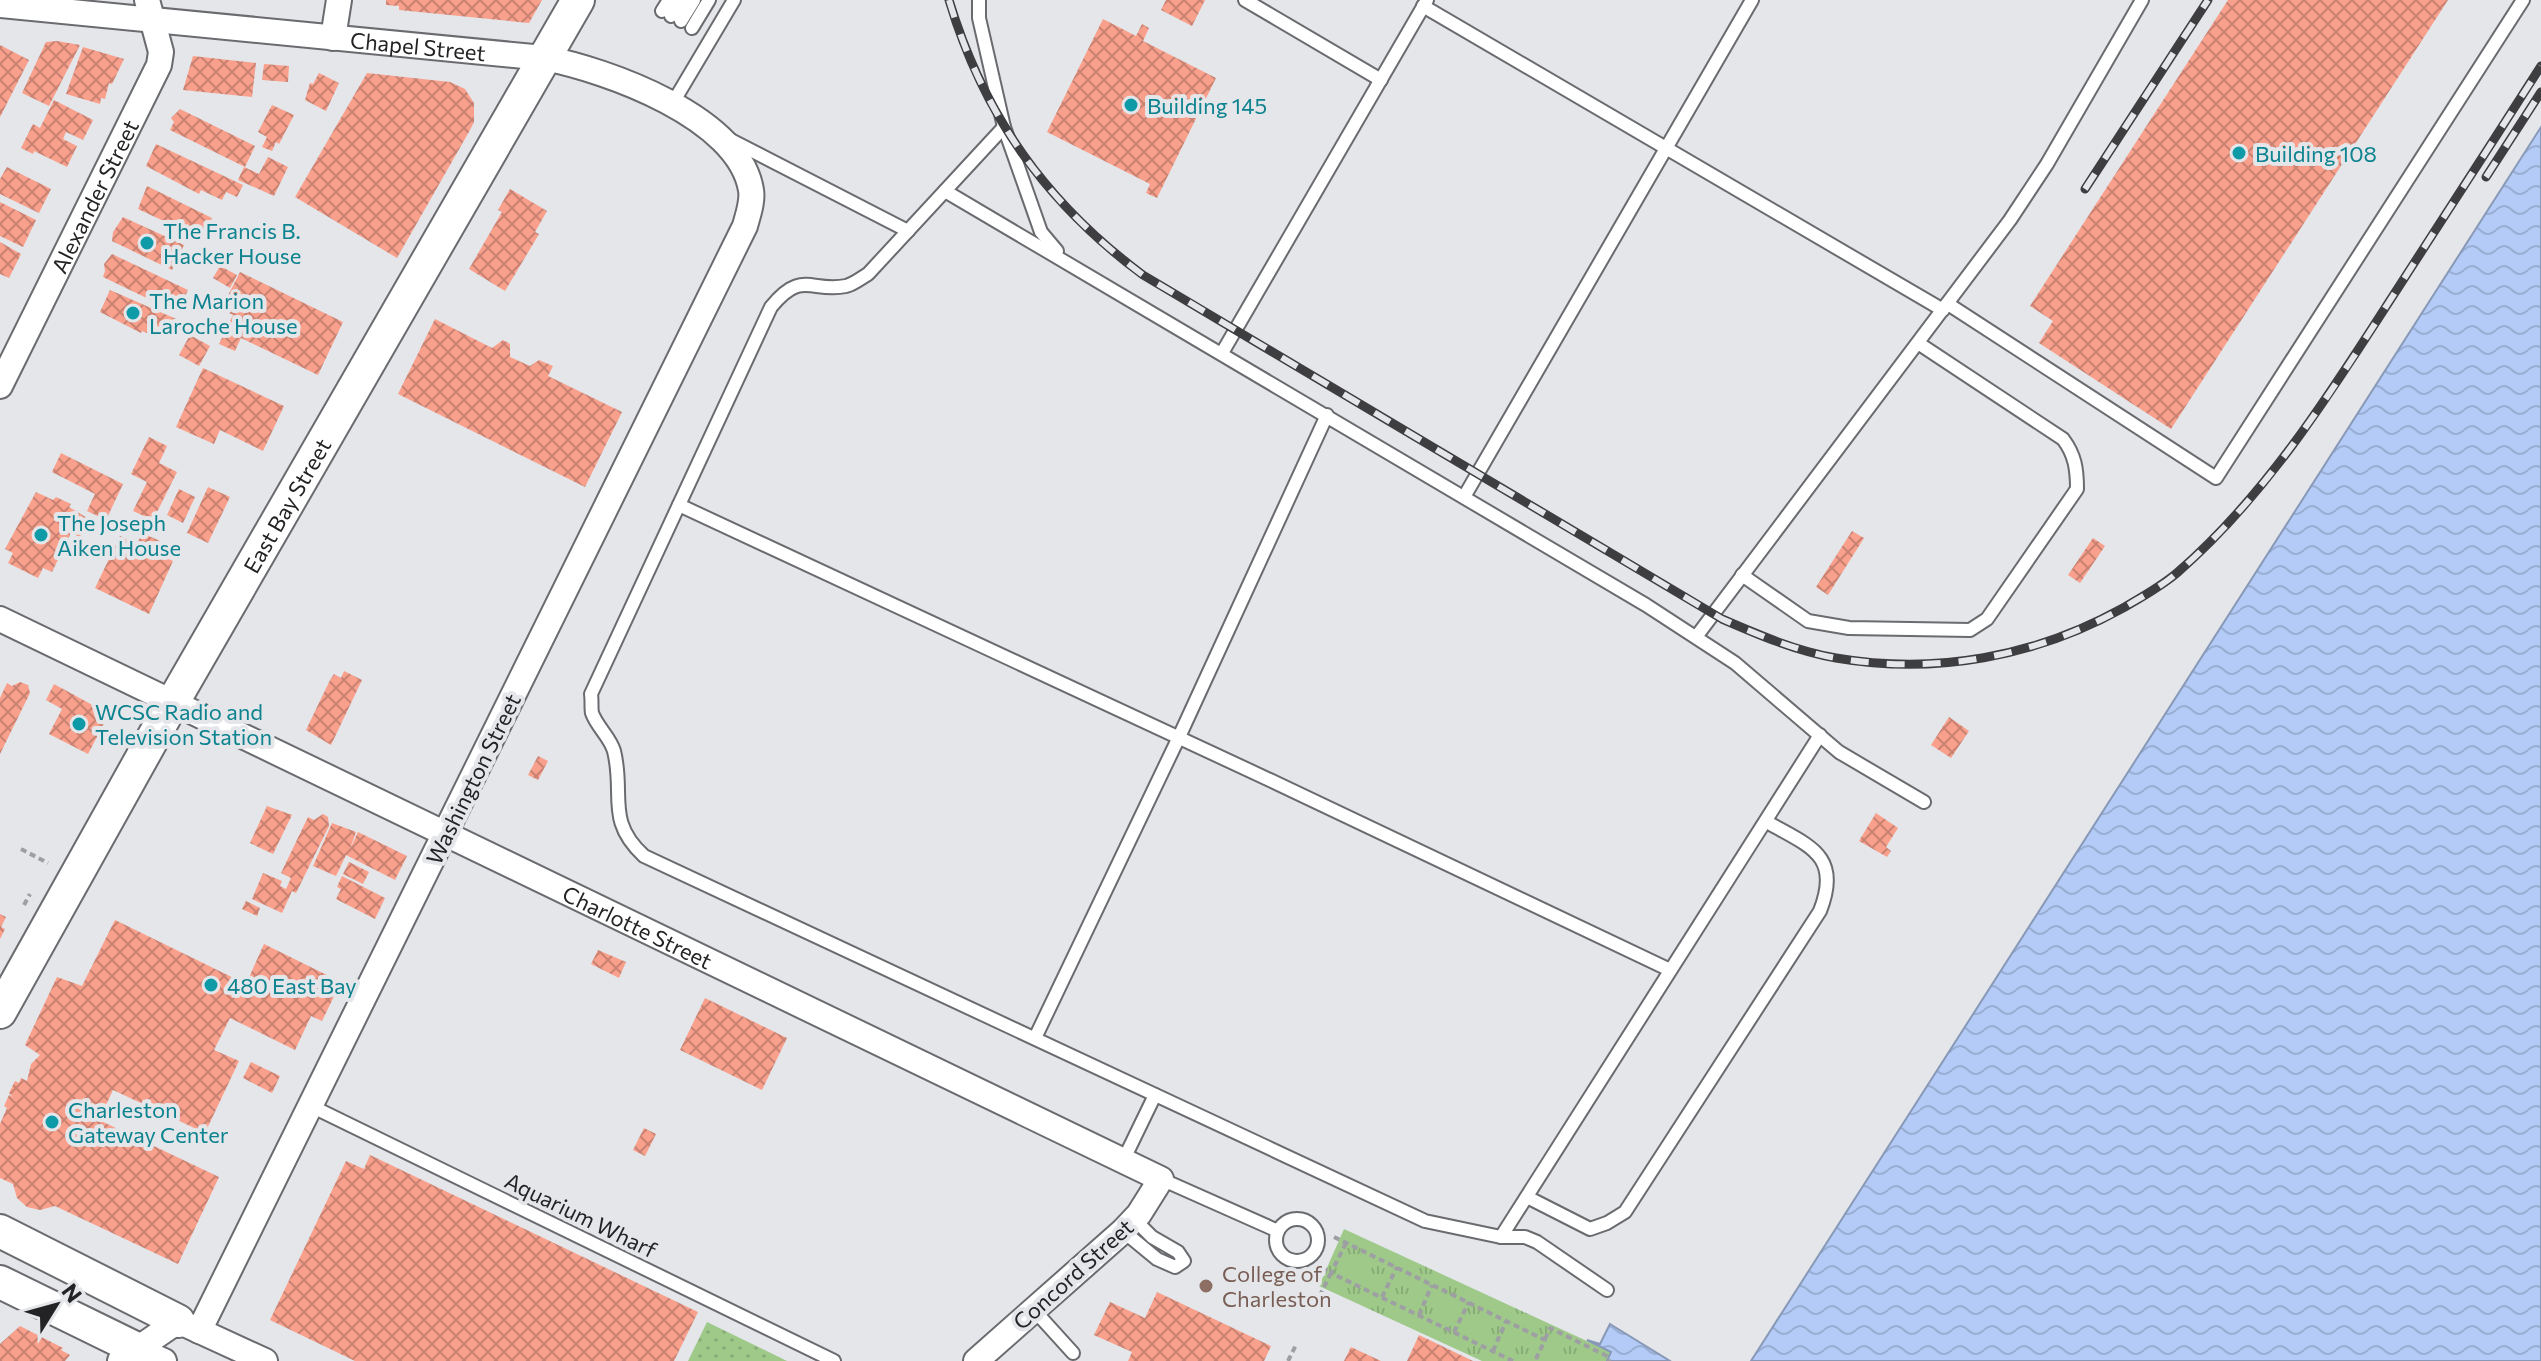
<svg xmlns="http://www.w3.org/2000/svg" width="2541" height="1361" font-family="Commissioner,sans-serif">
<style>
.grass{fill:url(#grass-dots)}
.park{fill:url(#park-tufts)}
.water{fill:url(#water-waves);stroke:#8899b7;stroke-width:2}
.building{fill:url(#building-cross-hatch)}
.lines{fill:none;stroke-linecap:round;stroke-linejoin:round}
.lane-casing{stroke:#6a6b6f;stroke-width:16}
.street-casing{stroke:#6a6b6f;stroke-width:28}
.secondary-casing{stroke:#6a6b6f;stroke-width:36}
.path{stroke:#9e9fa3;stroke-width:4;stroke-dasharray:6 4;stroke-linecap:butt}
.lane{stroke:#fff;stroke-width:12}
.street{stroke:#fff;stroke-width:24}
.secondary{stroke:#fff;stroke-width:32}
.rail-casing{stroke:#3e3e40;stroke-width:9}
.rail{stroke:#e4e6ea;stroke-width:6;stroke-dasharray:18;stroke-linecap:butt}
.culture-dot{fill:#0f9aa8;stroke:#e4e6ea;stroke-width:3}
.education-dot{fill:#8d6e63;stroke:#e4e6ea;stroke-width:3}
.labels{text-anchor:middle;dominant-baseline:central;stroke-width:8;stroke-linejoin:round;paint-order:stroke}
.street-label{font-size:22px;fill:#232325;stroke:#e4e6ea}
.culture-label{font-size:22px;fill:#0d838f;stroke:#e4e6ea;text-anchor:start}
.education-label{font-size:22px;fill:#785e54;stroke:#e4e6ea;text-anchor:start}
</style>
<defs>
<pattern id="grass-dots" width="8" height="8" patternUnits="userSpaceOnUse" patternTransform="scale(2)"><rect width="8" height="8" fill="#9ec989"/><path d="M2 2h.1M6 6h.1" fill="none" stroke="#88ac76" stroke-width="1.8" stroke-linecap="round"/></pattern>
<pattern id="park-tufts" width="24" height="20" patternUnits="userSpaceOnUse" patternTransform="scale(2)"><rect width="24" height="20" fill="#9ec989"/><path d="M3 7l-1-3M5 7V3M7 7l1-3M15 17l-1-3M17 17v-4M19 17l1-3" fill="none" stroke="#88ac76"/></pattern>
<pattern id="water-waves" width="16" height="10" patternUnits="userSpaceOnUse" patternTransform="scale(2)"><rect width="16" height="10" fill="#b3cbf6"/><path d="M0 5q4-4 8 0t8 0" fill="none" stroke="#9aaed3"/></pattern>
<pattern id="building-cross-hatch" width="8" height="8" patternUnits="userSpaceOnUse" patternTransform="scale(2)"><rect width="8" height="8" fill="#f9a08c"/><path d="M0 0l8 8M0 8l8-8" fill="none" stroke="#c98272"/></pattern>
</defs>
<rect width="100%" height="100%" fill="#e4e6ea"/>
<polygon class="grass" points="707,1322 787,1361 688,1361"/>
<polygon class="park" points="1344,1229 1615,1354 1615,1361 1482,1361 1319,1286"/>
<g class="water">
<polygon points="2541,127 2541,1361 1751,1361"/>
<polygon points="1610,1324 1670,1361 1607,1361 1611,1352 1587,1340 1600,1344"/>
</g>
<g class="building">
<polygon points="386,0 542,0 529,23 399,10 399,6 386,5"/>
<polygon points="1166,0 1205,0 1192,26 1161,10"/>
<polygon points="2228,0 2448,0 2171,429 2039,343 2053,321 2030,306"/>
<polygon points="1103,19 1136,36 1142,24 1149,28 1143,41 1216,78 1157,198 1146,193 1150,184 1047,132"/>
<polygon points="57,41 80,45 49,106 22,93 46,42"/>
<polygon points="0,45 29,60 0,117"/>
<polygon points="83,47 124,59 112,84 109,83 105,99 101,98 100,104 66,94"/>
<polygon points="193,56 256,63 252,97 183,90"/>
<polygon points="264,64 289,66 288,82 262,80"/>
<polygon points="319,73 339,83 326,111 305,100 310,83 313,84"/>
<polygon points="367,73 450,82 465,89 474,103 474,122 470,130 397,258 295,197"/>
<polygon points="54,100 93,120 83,140 66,132 63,139 77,146 67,167 34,151 33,154 21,148 33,124 40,128"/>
<polygon points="272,105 294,115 279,144 276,142 272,151 262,147 267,137 258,132"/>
<polygon points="180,109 255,146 245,167 170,130 174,122 171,118"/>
<polygon points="156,144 243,185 237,197 226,192 222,200 201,190 199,194 146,166"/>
<polygon points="268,157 288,167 274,196 238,180 244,167 259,174"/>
<polygon points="7,167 51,189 39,213 0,194 0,179"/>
<polygon points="147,186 212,218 202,239 138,209"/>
<polygon points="510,189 547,211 535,232 539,234 505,291 469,269 502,212 498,210"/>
<polygon points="0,202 36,220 23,247 0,236"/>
<polygon points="123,217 184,245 172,270 112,241 113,232"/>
<polygon points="0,242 21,254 9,278 0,274"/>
<polygon points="112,254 188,290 179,309 159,299 157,303 103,277 105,271 104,264"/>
<polygon points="220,266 237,275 230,288 213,278"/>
<polygon points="240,272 343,322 318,375 241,338 235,351 219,344 233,315 221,309"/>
<polygon points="110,290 183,322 177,335 153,324 149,334 142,331 141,333 100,312"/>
<polygon points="435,319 492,348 503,340 510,344 510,357 530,366 539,360 553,366 548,376 622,412 585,487 398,394"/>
<polygon points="190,335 210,346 199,366 179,355"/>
<polygon points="203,368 284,406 263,451 220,430 214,444 176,427"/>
<polygon points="149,437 167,446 159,463 177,472 153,520 133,511 147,482 131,474"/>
<polygon points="61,453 123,484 106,520 87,511 95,494 52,472"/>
<polygon points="208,487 230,497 208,543 187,533"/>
<polygon points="179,489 195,497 183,523 167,515"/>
<polygon points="36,492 53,500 56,497 71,504 69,507 89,519 80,537 71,533 52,572 43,568 38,578 8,563 13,553 5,549"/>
<polygon points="1852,531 1864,538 1828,595 1816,587"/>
<polygon points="142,533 160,541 155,553 173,561 149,614 95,588 120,536 137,544"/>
<polygon points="2093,538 2105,546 2080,583 2068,575"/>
<polygon points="344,671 362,680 331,745 306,730 330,680 334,674 341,678"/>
<polygon points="20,682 28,685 30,693 0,754 0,698 7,683 12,686"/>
<polygon points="54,684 109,714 88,754 49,734 62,709 46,700"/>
<polygon points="1949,717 1969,731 1951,758 1931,745"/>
<polygon points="538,756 548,761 538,780 528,775"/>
<polygon points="267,806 292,815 273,854 250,843"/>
<polygon points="1876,813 1898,828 1886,847 1891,851 1887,857 1859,841"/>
<polygon points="323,814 328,817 329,826 296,893 292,891 282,913 252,899 263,873 282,881 280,886 286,889 291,878 281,873 308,817 314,820"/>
<polygon points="332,823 356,832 350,849 358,832 407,856 395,880 346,855 336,876 313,866"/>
<polygon points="349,862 369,872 363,884 343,874"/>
<polygon points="342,876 385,898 375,919 336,899 341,889 337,887"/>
<polygon points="246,901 260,908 257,916 242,909"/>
<polygon points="0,914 6,917 1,927 5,929 0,939"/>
<polygon points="115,920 246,984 264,944 341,982 322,1021 311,1016 295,1050 230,1018 214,1050 239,1061 205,1133 113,1090 99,1120 219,1177 178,1264 55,1206 40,1210 27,1207 17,1198 13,1184 0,1178 0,1124 7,1108 4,1106 9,1095 13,1097 9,1093 15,1081 19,1083 21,1078 27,1081 31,1064 40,1055 25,1045 57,977 82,986"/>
<polygon points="598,950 626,962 619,978 591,964"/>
<polygon points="705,998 787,1038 762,1090 680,1050"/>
<polygon points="251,1062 280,1076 272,1093 243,1078"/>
<polygon points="644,1128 656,1134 645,1156 633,1150"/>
<polygon points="370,1155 698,1312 674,1361 355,1361 270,1320 346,1161 364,1169"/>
<polygon points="1157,1292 1271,1346 1264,1361 1128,1361 1132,1352 1094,1335 1110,1302 1145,1318"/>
<polygon points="20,1326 63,1348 61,1350 70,1355 65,1361 0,1361 0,1344"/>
<polygon points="1419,1335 1473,1361 1407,1361"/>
<polygon points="1351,1347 1381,1361 1344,1361"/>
</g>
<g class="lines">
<defs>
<g id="lane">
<polyline points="979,0 979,18 1004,127 1041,232 1057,251"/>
<polyline points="1245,0 1381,80"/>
<polyline points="1423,6 1943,310"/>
<polyline points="662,11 669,0"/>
<polyline points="671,16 681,0"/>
<polyline points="681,21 694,0"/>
<polyline points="692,28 709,0"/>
<polyline points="671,106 734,0"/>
<path d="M1004,127l-136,147c-7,4 -14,10 -22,12 -35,7 -44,-17 -75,21l-180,387c1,6 0,14 1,19 5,14 18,24 22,38 11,44 -9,69 30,105l781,365 76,16h24l12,5 70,48"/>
<polyline points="729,139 908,231"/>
<polyline points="945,191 1646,605 1735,663 1839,752 1924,802"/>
<polyline points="1948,304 2216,478 2523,0"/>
<polyline points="1222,353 1427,0"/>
<polyline points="1464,497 1752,0"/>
<polyline points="679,505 1272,781 1670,970"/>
<path d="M1742,575l66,46 41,7 121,2 17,-11 90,-130c0,-20 -2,-34 -14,-50l-145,-96"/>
<polyline points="1696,637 2010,220 2047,164 2142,0"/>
<polyline points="1035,1038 1179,737 1327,415"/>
<polyline points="311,1106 834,1361"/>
<polyline points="1123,1161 1155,1095"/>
<polyline points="1161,1179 1278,1231"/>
<path d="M1527,1197l63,32 17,-6 18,-11 195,-301c22,-56 -11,-65 -53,-89"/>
<circle cx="1297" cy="1240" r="21"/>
<polyline points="1123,1231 1157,1259 1175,1267 1184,1261 1178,1252 1152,1237 1134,1219"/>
<polyline points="1501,1237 1820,735"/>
<polyline points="1034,1310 1073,1353"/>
</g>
<g id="street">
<path id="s1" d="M0,5l544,53c63,12 195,59 207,132 2,11 -3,25 -6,36l-546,1105"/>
<polyline points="333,38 339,0"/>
<path id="s2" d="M0,386l159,-321 2,-13 -14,-52"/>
<path id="s3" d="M0,619l1161,560 -22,35 -16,17 -147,130"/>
<polyline points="137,1349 164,1361"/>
<polyline points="120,1361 178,1321 265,1361"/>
</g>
<g id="secondary">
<path id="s4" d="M0,1012l173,-310 405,-702"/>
<polyline points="0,1231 178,1321"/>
<polyline points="0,1282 137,1349"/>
</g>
</defs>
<use href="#lane" class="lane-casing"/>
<use href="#street" class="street-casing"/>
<use href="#secondary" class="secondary-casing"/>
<g class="path">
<polyline points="21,849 48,863"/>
<polyline points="24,905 30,894"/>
<polyline points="1334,1237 1545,1340 1535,1361"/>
<polyline points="1346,1243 1331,1273 1513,1361"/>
<polyline points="1382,1297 1397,1267"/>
<polyline points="1315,1305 1331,1273 1321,1267"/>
<polyline points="1419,1315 1432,1285"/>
<polyline points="1454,1332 1469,1302"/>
<polyline points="1545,1339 1550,1328 1609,1357 1609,1361"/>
<polyline points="1493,1351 1506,1321"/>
<polyline points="1288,1361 1296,1345"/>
</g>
<use href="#lane" class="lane"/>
<use href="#street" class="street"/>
<use href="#secondary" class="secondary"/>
<defs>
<g id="rail">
<path d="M949,0c35,116 97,203 194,275l579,344c37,16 74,32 114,39 99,17 199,-1 287,-50 19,-11 39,-22 55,-36 86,-75 148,-172 209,-267 51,-79 103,-159 154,-239"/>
<polyline points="2486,177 2541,92"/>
<polyline points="2085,189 2208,0"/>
</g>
</defs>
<use href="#rail" class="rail-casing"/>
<use href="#rail" class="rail"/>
</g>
<g class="culture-dot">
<circle cx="1131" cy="105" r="8"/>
<circle cx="2239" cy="153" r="8"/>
<circle cx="147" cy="243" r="8"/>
<circle cx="133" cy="313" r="8"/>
<circle cx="41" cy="535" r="8"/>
<circle cx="79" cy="724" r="8"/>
<circle cx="211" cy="985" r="8"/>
<circle cx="52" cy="1122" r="8"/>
</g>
<circle class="education-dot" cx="1206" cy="1286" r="8"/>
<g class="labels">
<g class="street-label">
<text stroke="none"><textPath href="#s1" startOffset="420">Chapel Street</textPath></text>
<text stroke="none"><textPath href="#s2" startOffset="212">Alexander Street</textPath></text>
<text stroke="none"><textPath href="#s4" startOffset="582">East Bay Street</textPath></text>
<text transform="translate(473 779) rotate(-64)">Washington Street</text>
<text stroke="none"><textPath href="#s3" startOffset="708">Charlotte Street</textPath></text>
<text transform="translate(581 1215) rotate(26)">Aquarium Wharf</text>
<text transform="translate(1073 1274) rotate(-42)">Concord Street</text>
</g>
<g class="culture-label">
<text x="1147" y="105">Building 145</text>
<text x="2255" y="153">Building 108</text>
<text x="163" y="230">The Francis B.<tspan x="163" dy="25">Hacker House</tspan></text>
<text x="149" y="300">The Marion<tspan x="149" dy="25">Laroche House</tspan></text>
<text x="57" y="522">The Joseph<tspan x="57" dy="25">Aiken House</tspan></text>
<text x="95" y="711">WCSC Radio and<tspan x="95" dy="25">Television Station</tspan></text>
<text x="227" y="985">480 East Bay</text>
<text x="68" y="1109">Charleston<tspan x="68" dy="25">Gateway Center</tspan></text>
</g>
<g class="education-label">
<text x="1222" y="1273">College of<tspan x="1222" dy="25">Charleston</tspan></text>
</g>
</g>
<g transform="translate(56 1305) rotate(53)" stroke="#e4e6ea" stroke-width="6" paint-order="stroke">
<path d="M0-6L14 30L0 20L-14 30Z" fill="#232325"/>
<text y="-12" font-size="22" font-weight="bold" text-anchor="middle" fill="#232325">N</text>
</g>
</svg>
